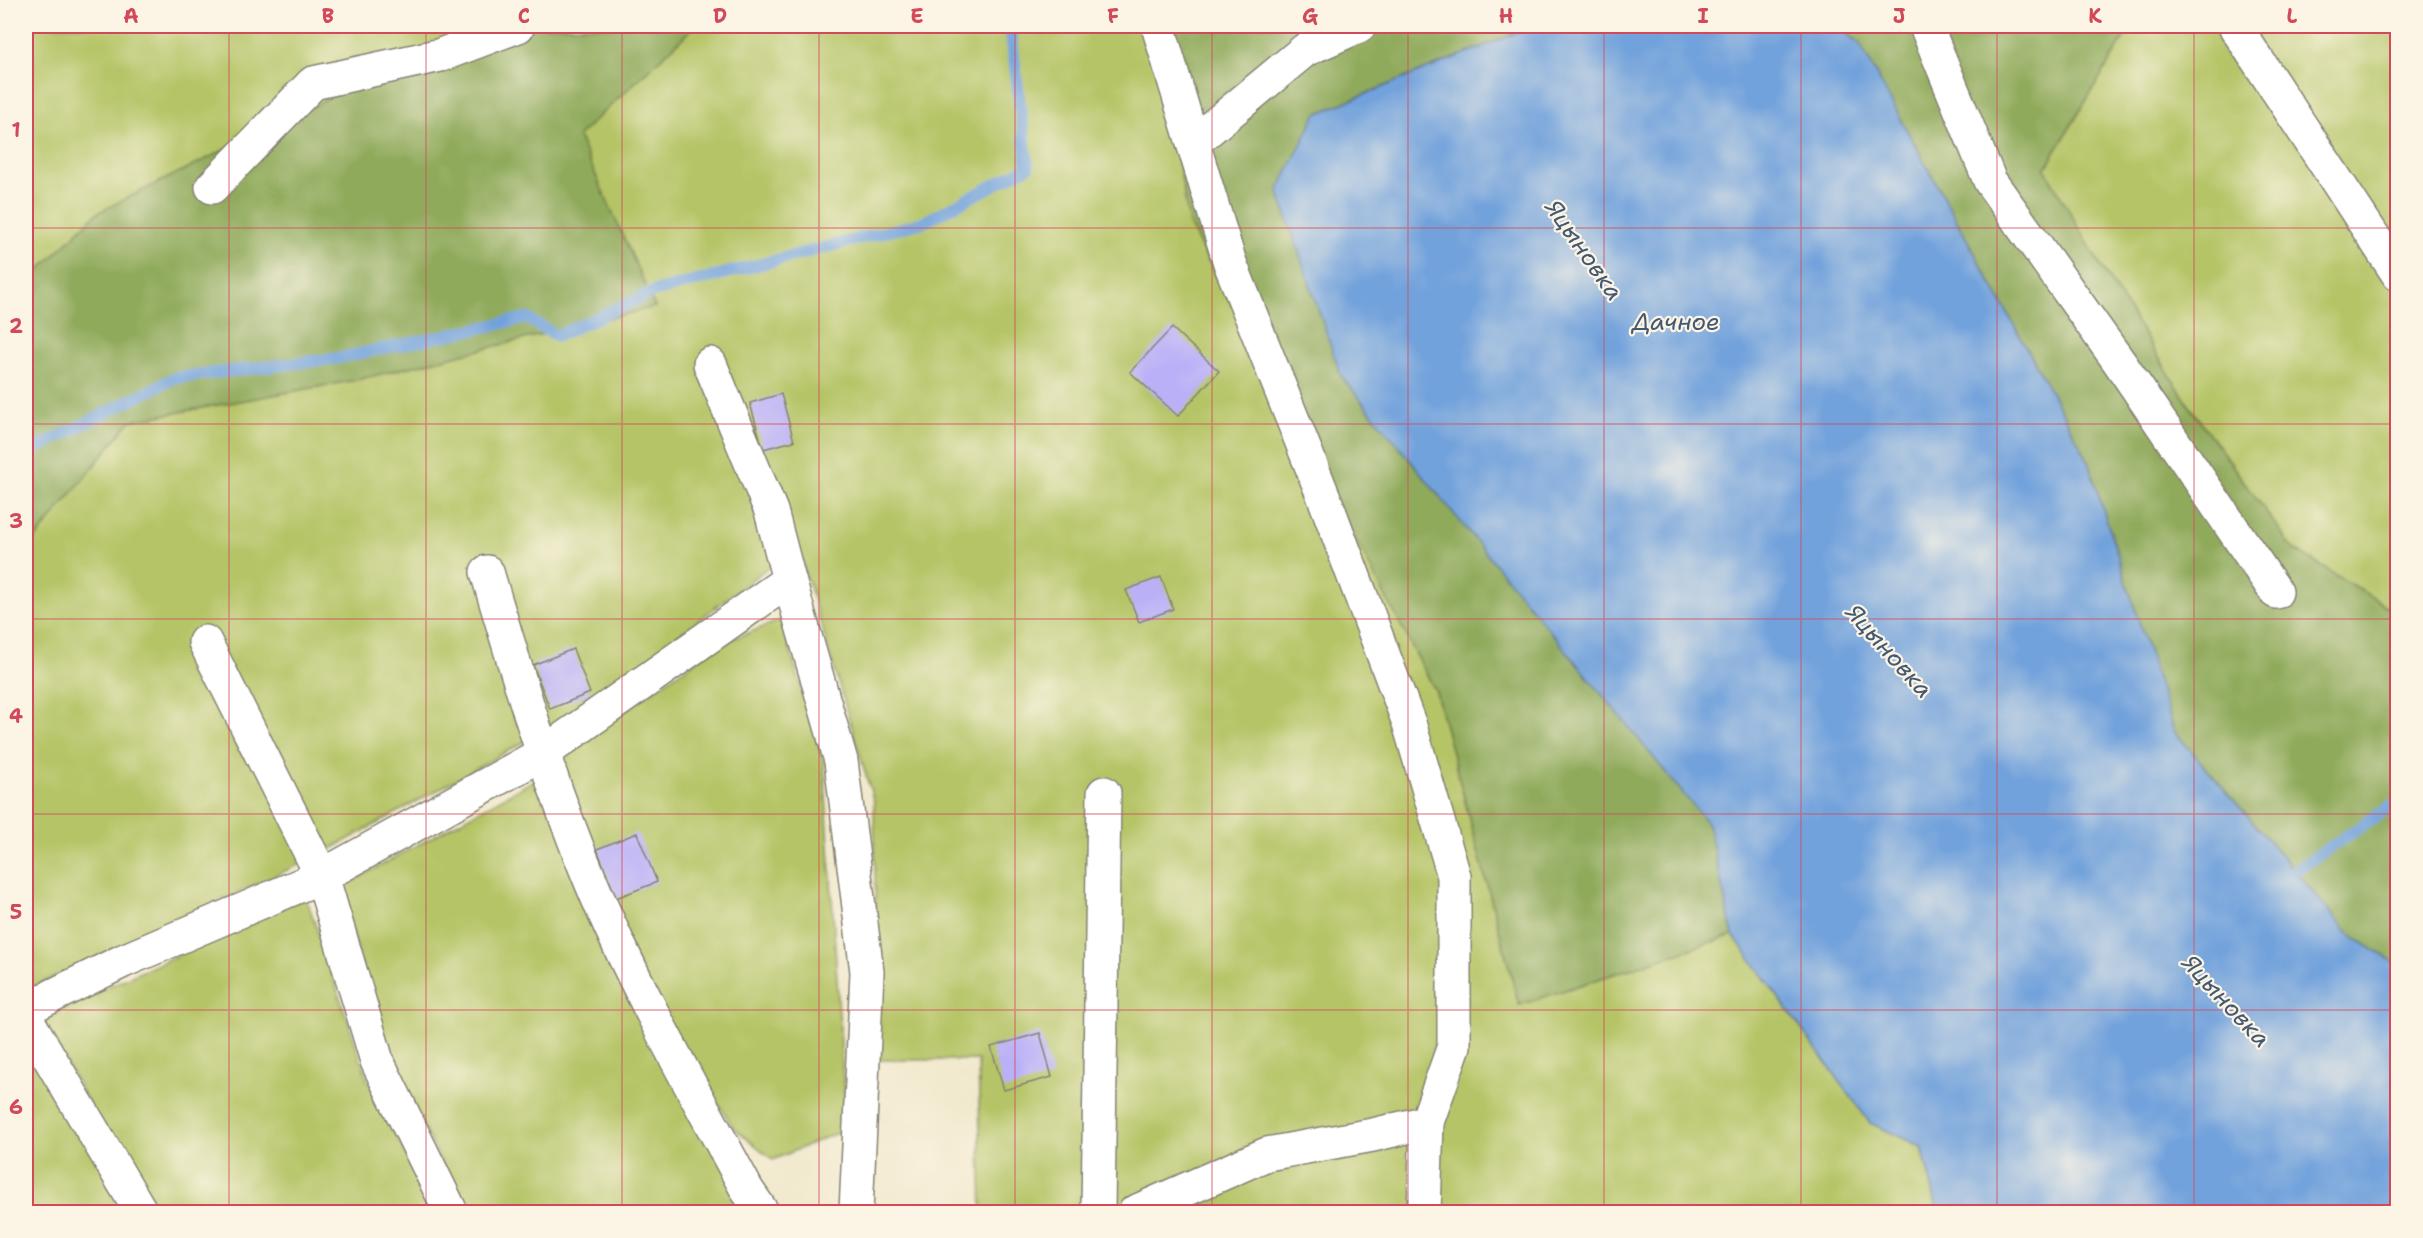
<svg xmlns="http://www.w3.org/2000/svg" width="2423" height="1238" font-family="'Shantell Sans',sans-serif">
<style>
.green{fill:#b5c466;stroke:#687041;stroke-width:1.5}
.forest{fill:#90aa5b;stroke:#56633c;stroke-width:1.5}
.water{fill:#72a2dc;stroke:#475f7c;stroke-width:1.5}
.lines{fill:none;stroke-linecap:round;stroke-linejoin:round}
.stream{stroke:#72a2dc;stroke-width:12}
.building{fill:#bab0f8}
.minor-casing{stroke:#868274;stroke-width:36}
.minor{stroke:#fff;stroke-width:33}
.grid{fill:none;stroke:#d1495b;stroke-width:1.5;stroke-opacity:0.55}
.labels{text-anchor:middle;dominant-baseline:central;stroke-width:4.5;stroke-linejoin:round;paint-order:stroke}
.water-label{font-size:24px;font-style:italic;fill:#435872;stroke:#fcf5e5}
.neatline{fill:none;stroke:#d1495b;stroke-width:2}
.grid-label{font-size:20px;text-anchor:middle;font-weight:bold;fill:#d1495b}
</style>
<rect width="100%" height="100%" fill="#fcf5e5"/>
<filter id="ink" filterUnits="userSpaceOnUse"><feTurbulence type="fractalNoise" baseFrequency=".0167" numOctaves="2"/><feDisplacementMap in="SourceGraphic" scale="12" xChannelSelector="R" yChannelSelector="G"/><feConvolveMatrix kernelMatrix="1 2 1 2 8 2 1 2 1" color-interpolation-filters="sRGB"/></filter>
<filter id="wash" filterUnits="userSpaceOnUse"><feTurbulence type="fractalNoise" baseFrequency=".008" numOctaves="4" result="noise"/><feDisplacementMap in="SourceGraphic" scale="24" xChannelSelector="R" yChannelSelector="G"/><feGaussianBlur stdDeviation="1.35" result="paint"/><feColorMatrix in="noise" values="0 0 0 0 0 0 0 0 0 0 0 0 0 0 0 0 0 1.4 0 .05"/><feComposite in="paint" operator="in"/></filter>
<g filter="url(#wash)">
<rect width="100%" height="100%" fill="#f1e9cd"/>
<g class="green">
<polygon points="26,26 475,26 97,213 26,283"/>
<polygon points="695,26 1156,26 1266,369 1436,692 1519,1005 1733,935 1870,1123 1922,1147 1938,1212 982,1212 978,1060 878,1060 874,802 799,551 765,570 573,715 320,855 26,990 26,550 130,421 356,380 654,307 578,136"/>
<polygon points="2131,26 2397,26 2397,610 2391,609 2293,549 2192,410 2105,273 2045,169"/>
<polygon points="781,620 824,764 846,1129 773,1160 733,1127 644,987 554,760 720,644"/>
<polygon points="538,778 748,1212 467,1212 389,1060 340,888"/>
<polygon points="306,897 367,1078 434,1212 149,1212 41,1017"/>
<polygon points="26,1037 128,1212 26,1212"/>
</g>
<g class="forest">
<polygon points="475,26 695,26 578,136 655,307 356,380 130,421 26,550 26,283 97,213"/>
<polygon points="1156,26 1533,26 1316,114 1341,376 1709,824 1733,935 1519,1005 1436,692 1189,224"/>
<polygon points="1835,26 2131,26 2045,169 2105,273 2192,410 2293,549 2391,609 2397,610 2397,964 2351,936 2174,731 2086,456 1859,43"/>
</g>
<polygon class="water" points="1533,26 1835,26 1859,43 2086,456 2174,731 2351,936 2397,964 2397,1212 1938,1212 1922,1147 1870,1123 1733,935 1708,824 1341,376 1278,191 1316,114"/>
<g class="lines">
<g class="stream">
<polyline points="26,458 35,449 174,378 339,358 526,318 557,336 653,292 924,222 1028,167 1010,26"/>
<polyline points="2281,880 2398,802"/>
</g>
</g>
<g id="blocks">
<g class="building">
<polygon points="1172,328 1219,371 1178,416 1130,372"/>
<polygon points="781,394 794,441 763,449 750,403"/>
<polygon points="1161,577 1173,609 1139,622 1126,590"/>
<polygon points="573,649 590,693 550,709 533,665"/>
<polygon points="637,833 657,882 616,898 597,849"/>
<polygon points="1040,1033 1052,1077 1004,1090 991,1047"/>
</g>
</g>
</g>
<g filter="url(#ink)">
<use href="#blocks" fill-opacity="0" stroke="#868274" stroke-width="1.5"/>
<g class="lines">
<defs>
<g id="minor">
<polyline points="1158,26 1193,143"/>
<polyline points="1926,26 1990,181 2120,363 2276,592"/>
<polyline points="2235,26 2398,274"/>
<polyline points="212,187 313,83 441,55 518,26"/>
<path d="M487,572c31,105 62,209 104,310 44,106 102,207 156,308l15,22"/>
<polyline points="789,580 841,761 867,972 856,1212"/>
<polyline points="205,642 322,876 377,1061 451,1212"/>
<polyline points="26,1009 123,961 322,876 542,754 789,580 771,511 710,364"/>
<polyline points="26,1018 141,1212"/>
<polyline points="1098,1212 1104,793"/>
<polyline points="1135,1212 1267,1154 1373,1135 1427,1122 1454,1046 1454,876 1409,723 1325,500 1230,263 1193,143 1305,50 1359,26"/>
<polyline points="1424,1212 1427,1122"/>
</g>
</defs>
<use href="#minor" class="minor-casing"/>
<use href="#minor" class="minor"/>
</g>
</g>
<path class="grid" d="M229,26v1186M426,26v1186M622,26v1186M819,26v1186M1015,26v1186M1212,26v1186M1408,26v1186M1604,26v1186M1801,26v1186M1997,26v1186M2194,26v1186M26,228h2372M26,424h2372M26,619h2372M26,814h2372M26,1010h2372"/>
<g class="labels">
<g class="water-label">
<text transform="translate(1584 250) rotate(55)">Яцыновка</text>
<text x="1676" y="322">Дачное</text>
<text transform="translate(1889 651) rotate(48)">Яцыновка</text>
<text transform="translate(2226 1001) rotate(47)">Яцыновка</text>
</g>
</g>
<rect width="2423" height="1238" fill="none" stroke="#fcf5e5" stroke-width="66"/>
<rect x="33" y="33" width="2357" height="1172" class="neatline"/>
<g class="grid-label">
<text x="131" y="23">A</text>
<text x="328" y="23">B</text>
<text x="524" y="23">C</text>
<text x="720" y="23">D</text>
<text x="917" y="23">E</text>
<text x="1113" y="23">F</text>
<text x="1310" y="23">G</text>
<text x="1506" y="23">H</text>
<text x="1703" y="23">I</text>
<text x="1899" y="23">J</text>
<text x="2095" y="23">K</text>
<text x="2292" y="23">L</text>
<text x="16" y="137">1</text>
<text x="16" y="333">2</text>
<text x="16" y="528">3</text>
<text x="16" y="723">4</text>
<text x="16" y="919">5</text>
<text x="16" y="1114">6</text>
</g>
</svg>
